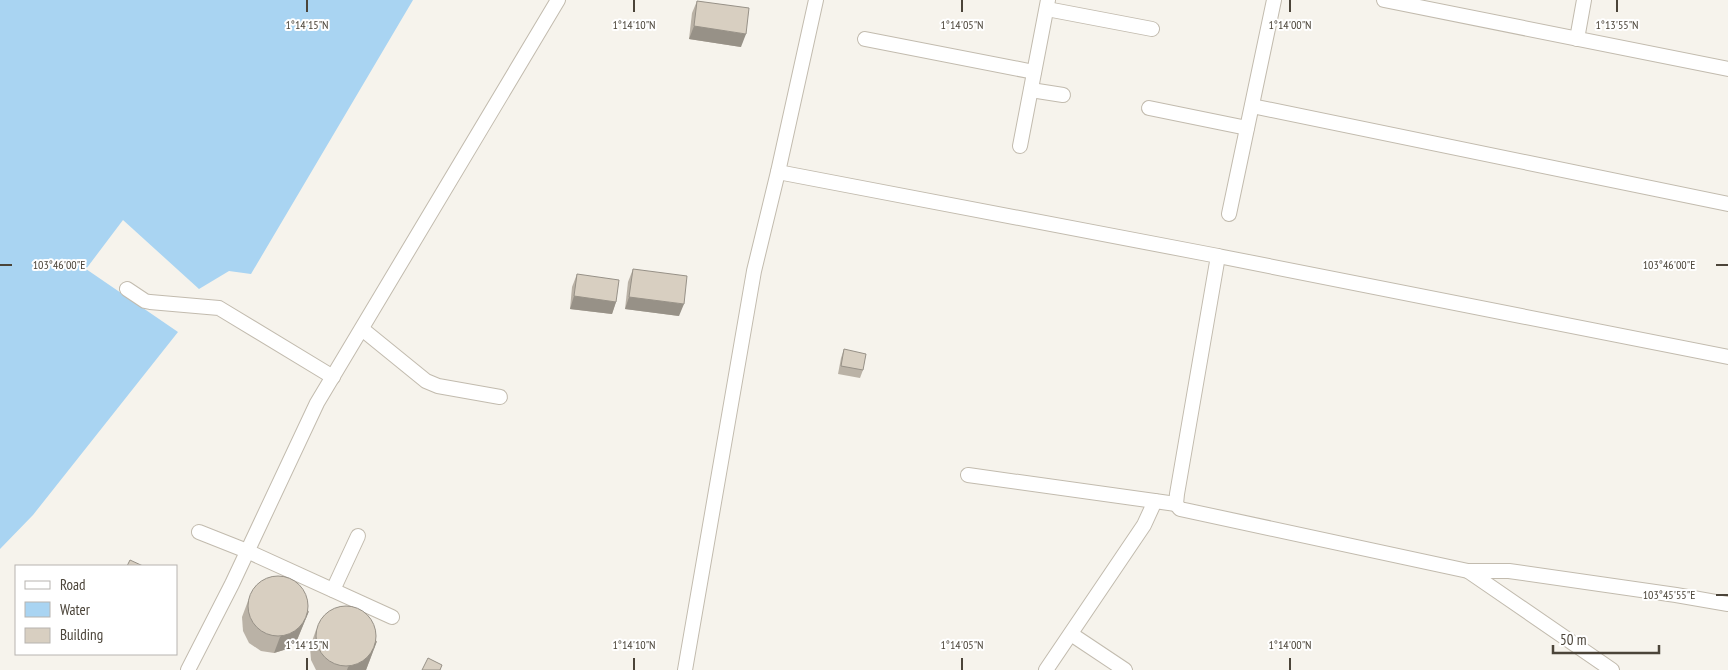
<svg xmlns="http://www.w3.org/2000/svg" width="1728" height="670" font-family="'PT Sans Narrow',sans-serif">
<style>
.water{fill:#a9d4f2}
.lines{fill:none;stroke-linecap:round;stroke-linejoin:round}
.minor-casing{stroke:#c2bbae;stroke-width:16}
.minor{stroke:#fff;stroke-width:14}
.wall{fill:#bab2a6}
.shaded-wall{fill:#979187}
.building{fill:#d8cfc1;stroke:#979187}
.ticks{fill:none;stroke:#4b4439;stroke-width:2}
.ticks-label{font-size:12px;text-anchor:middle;fill:#4b4439;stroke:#fff;stroke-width:4;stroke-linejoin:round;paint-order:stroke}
</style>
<rect width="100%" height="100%" fill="#f6f3ec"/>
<polygon class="water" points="0,0 413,0 251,274 229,271 199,289 123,220 86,269 178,332 33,515 0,549"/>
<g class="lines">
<defs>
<g id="minor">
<polyline points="1384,0 1728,69"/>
<polyline points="1047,9 1152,29"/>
<polyline points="865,39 1034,72"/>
<polyline points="1577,39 1584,0"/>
<polyline points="1031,90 1063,95"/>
<polyline points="1252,106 1728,204"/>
<polyline points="1149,108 1247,128"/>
<polyline points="1020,146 1048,0"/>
<polyline points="778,172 1218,256 1177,494 1176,504 1180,509 1468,571 1612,670"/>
<polyline points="1229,214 1274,0"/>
<polyline points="1218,256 1728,357"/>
<polyline points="127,289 145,301 150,302 219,308 333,377"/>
<polyline points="362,329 426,381 438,386 500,397"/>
<polyline points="968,475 1176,504"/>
<polyline points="199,532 247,551 392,617"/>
<polyline points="1468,571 1509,571 1676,595 1728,604"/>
<polyline points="333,590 358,536"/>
<polyline points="1071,634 1125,670"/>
<polyline points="188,670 232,584 317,403 558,0"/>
<polyline points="685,670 754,271 778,172 816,0"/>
<polyline points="1046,670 1144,525 1155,501"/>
</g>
</defs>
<use href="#minor" class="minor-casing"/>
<use href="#minor" class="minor"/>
</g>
<g class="wall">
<polygon points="697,1 741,47 689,39 692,13"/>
<polygon points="633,269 679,316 625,309 628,282"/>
<polygon points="577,274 616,302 612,314 570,309 572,287"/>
<polygon points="844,349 863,370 860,378 838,374 841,358"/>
<polygon points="248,601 309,611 297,640 287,649 274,653 261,651 249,643 243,631 242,617"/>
<polygon points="316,630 377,641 366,670 316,670 311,660 310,647"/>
</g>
<g class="shaded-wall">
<polygon points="694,26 746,34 741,47 689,39"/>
<polygon points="574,296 616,302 612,314 570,309"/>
<polygon points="629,297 684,304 679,316 625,309"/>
<polygon points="309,611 297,640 287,649 274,653 280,637"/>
<polygon points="377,641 366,670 347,670 348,667"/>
</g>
<g class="building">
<polygon points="697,1 749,8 746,34 694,26"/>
<polygon points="633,269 687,276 684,304 629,297"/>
<polygon points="577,274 619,280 616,302 574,296"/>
<polygon points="844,349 866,354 863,370 841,366"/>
<polygon points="130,560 143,566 127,566"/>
<circle cx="278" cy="606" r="30"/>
<circle cx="346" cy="636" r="30"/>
<polygon points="428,658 442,665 440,670 422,670"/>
</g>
<path class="ticks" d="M307,0v12M634,0v12M962,0v12M1290,0v12M1617,0v12M0,265h12M1716,265h12M1716,595h12M307,658v12M634,658v12M962,658v12M1290,658v12"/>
<g class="ticks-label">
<text x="307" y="29">1°14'15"N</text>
<text x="634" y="29">1°14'10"N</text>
<text x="962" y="29">1°14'05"N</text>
<text x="1290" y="29">1°14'00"N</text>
<text x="1617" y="29">1°13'55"N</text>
<text x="1669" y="269">103°46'00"E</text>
<text x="59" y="269">103°46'00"E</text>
<text x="1669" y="599">103°45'55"E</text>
<text x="307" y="649">1°14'15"N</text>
<text x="634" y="649">1°14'10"N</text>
<text x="962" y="649">1°14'05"N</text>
<text x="1290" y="649">1°14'00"N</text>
</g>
<rect x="15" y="565" width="162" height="90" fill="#ffffff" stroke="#b7b4b0"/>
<rect x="25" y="581" width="25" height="8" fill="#ffffff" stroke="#b7b4b0"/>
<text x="60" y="590" font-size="15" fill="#4b4439">Road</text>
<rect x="25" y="602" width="25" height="15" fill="#a9d4f2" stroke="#b7b4b0"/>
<text x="60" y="615" font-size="15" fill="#4b4439">Water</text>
<rect x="25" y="628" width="25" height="15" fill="#d8cfc1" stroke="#b7b4b0"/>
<text x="60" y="640" font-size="15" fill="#4b4439">Building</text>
<path d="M1553 645v8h106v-8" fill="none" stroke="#4b4439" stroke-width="2.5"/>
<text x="1560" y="645" font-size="15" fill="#4b4439" stroke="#ffffff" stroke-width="4" paint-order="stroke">50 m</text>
</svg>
